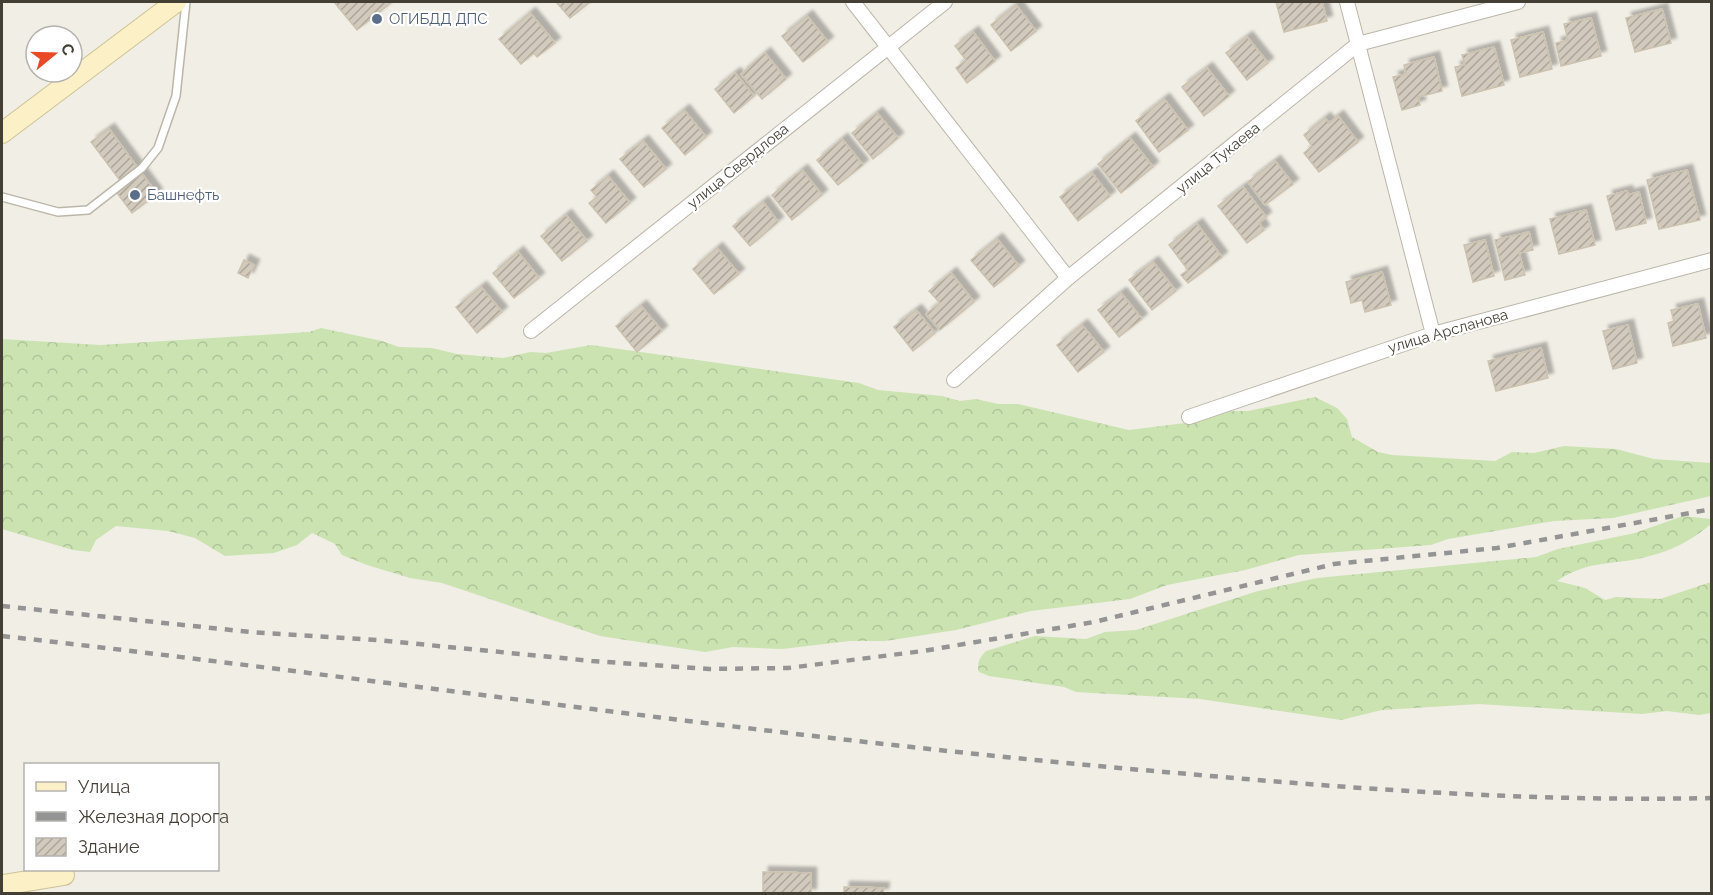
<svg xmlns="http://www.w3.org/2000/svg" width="1713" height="895" font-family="Raleway,sans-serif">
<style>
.forest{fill:url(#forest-crowns)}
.building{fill:url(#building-hatch);stroke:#ccc2af;stroke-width:1.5;filter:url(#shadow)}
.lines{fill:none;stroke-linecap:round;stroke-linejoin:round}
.lane-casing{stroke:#bcb6a9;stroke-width:10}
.street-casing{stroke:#bcb6a9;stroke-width:16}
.secondary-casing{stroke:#cec397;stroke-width:22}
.lane{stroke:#fff;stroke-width:7}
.street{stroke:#fff;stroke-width:14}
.secondary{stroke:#fbf0c6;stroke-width:20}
.rail{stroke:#949494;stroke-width:4.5;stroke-dasharray:8 8;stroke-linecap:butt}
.service-dot{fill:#5c6f8a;stroke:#fff;stroke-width:2}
.labels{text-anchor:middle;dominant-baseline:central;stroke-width:4.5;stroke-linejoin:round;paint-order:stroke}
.service-label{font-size:15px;fill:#4e5e75;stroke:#fff;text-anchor:start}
.street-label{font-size:15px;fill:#433f35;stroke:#fff}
</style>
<defs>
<pattern id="forest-crowns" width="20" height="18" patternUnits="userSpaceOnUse" patternTransform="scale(1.5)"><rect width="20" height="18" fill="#cae3b1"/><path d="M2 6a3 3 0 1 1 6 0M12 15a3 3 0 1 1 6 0" fill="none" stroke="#afc499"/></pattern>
<pattern id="building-hatch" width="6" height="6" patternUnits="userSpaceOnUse" patternTransform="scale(1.5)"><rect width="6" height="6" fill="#d2cabc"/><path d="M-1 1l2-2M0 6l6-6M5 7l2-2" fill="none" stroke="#aca59a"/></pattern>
<filter id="shadow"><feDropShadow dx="5.5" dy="-5.5" stdDeviation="1.5" flood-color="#0004"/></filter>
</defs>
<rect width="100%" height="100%" fill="#f1eee5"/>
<g class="forest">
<polygon points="321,328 382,341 399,347 432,348 457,354 503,358 530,352 546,353 591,345 859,383 878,390 942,396 960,401 976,399 998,404 1018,404 1129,430 1201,421 1230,411 1248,411 1315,397 1337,408 1347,419 1352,437 1378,452 1392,455 1495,461 1512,452 1534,453 1564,446 1616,449 1654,459 1711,463 1711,496 1613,518 1554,521 1448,539 1431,545 1299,555 1245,570 1167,585 1130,599 1031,611 956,630 885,641 850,641 782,649 733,647 705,652 600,636 442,583 410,578 367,565 342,555 335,544 312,533 297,545 274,553 225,556 195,538 168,531 116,526 96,540 90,552 73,550 2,529 2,339 100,345 309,332"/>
<path d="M1683,516l28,3v5c-20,17 -40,27 -65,33 -35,9 -56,2 -89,24l28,7 20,12 11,-3 44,2 51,-17v131l-12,2 -32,-4 -25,3 -163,-10 -97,6 -41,10 -141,-21 -124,-7 -12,-5 -75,-11 -10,-4c-3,-8 1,-15 7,-21l49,-15 51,3 19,-7 31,-2 122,-39 59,-13 219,-21 22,-8 77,-16z"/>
</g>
<g class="building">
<polygon points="334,2 392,2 357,30"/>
<polygon points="556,2 590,2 570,18"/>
<polygon points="1276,2 1322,2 1327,21 1284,32"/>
<polygon points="1016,5 1036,31 1011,51 991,25"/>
<polygon points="1662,9 1671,43 1635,52 1626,18"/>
<polygon points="530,13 555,43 537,57 534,53 521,64 499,39"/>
<polygon points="807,16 828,42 803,62 782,36"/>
<polygon points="1591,18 1601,56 1561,66 1556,43 1568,40 1564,24"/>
<polygon points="973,32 995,61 967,83 956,68 966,60 955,46"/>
<polygon points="1543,32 1552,69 1520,77 1511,40"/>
<polygon points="1247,37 1268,63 1247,80 1226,53"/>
<polygon points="1494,47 1504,85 1462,96 1455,67 1465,65 1462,55"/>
<polygon points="765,53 786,79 762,99 741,74"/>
<polygon points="1434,57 1442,91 1418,97 1420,105 1402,110 1393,77 1406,74 1404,65"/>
<polygon points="1207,68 1229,96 1204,116 1182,87"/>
<polygon points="735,73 754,96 734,113 715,89"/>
<polygon points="1164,99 1188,130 1159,152 1136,121"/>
<polygon points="684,110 706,137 685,155 662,128"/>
<polygon points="877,113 898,138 873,159 852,133"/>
<polygon points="1338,116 1358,142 1319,172 1304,153 1312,146 1304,135 1325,118 1329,123"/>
<polygon points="109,129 157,194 132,213 117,193 125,187 91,142"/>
<polygon points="1130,138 1153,167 1121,193 1098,164"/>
<polygon points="842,139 863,165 838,185 817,160"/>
<polygon points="643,141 666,169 644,187 620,159"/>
<polygon points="1275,161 1293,184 1265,205 1248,182"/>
<polygon points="802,170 822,195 792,220 772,195"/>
<polygon points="1687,170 1700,220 1659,229 1647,180"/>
<polygon points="1092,173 1110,196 1078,221 1060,197"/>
<polygon points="608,176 630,203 606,223 589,203 597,197 591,190"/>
<polygon points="1243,187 1266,217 1259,223 1264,230 1247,243 1218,206"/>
<polygon points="1627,191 1628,195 1639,192 1646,223 1616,230 1607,196"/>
<polygon points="763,202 778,222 750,246 733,226"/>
<polygon points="1586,210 1595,245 1559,254 1550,219"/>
<polygon points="566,215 587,241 562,261 541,236"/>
<polygon points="1197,224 1222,257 1188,283 1181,275 1188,270 1169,245"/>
<polygon points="1529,232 1533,250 1519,253 1525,275 1505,280 1495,240"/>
<polygon points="997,239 1019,266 994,287 971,260"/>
<polygon points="1485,240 1494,276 1473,282 1464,245"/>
<polygon points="717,248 739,274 714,294 693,269"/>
<polygon points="518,252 539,278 514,298 493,273"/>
<polygon points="244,260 254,265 248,278 238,273"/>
<polygon points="1153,262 1176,291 1152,310 1129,280"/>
<polygon points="1382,272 1391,305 1365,312 1362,300 1351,303 1346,282"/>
<polygon points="951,273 974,302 940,330 926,314 940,303 929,291"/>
<polygon points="481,287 502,312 477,333 456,307"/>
<polygon points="1121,293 1142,319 1119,337 1098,310"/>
<polygon points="1698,304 1706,338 1673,346 1668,323 1674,321 1671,310"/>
<polygon points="641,306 662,331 637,352 616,326"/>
<polygon points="916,310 935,333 913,351 894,327"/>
<polygon points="1082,325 1104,352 1078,372 1057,345"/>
<polygon points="1628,325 1637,363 1613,369 1603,331"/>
<polygon points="1541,348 1548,378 1496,391 1488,361"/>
<polygon points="763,872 811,873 811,894 763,894"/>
<polygon points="844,887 884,888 883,894 844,894"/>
</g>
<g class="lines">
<defs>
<polyline id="lane" points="2,197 58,212 88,210 142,168 158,148 176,96 186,2"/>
<g id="street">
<polyline points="853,2 1068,278"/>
<polyline points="1347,2 1433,334"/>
<polyline points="531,331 945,2"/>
<polyline points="954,380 1068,278 1358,44 1518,2"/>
<polyline points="1189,417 1433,334 1712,260"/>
</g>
<g id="secondary">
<polyline points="2,133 176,2"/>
<polyline points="3,885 64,875"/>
</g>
</defs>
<use href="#lane" class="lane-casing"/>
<use href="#street" class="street-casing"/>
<use href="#secondary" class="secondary-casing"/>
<use href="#lane" class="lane"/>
<use href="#street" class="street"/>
<use href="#secondary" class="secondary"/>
<g class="rail">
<polyline points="2,606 250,632 377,640 592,661 709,669 788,668 923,651 1094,622 1334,564 1497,548 1712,509"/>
<path d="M2,636c392,44 782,104 1175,137 178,16 355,29 535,25"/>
</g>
</g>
<g class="service-dot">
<circle cx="377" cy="19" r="6"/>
<circle cx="135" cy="195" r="6"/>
</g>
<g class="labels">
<g class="service-label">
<text x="389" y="19">ОГИБДД ДПС</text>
<text x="147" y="195">Башнефть</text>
</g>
<g class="street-label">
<text transform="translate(1218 158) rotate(-39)">улица Тукаева</text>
<text transform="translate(738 166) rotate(-39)">улица Свердлова</text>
<text transform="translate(1448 331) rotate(-16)">улица Арсланова</text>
</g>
</g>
<rect width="1713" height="895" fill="none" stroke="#433f35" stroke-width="6"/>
<rect x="24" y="763" width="195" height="108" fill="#ffffff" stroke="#b4b2ae" stroke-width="1.5"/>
<rect x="36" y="782" width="30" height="9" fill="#fbf0c6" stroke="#b4b2ae" stroke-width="1.5"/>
<text x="78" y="793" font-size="18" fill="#433f35">Улица</text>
<rect x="36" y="812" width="30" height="9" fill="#949494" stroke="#b4b2ae" stroke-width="1.5"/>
<text x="78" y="823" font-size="18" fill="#433f35">Железная дорога</text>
<rect x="36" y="838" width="30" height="18" fill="url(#building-hatch)" stroke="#b4b2ae" stroke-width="1.5"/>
<text x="78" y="853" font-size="18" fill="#433f35">Здание</text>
<g transform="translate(54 54) rotate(71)"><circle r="28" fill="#ffffff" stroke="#b4b2ae" stroke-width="1.5"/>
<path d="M0-4.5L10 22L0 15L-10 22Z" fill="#eb4923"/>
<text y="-9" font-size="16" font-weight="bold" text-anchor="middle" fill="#433f35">С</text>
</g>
</svg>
